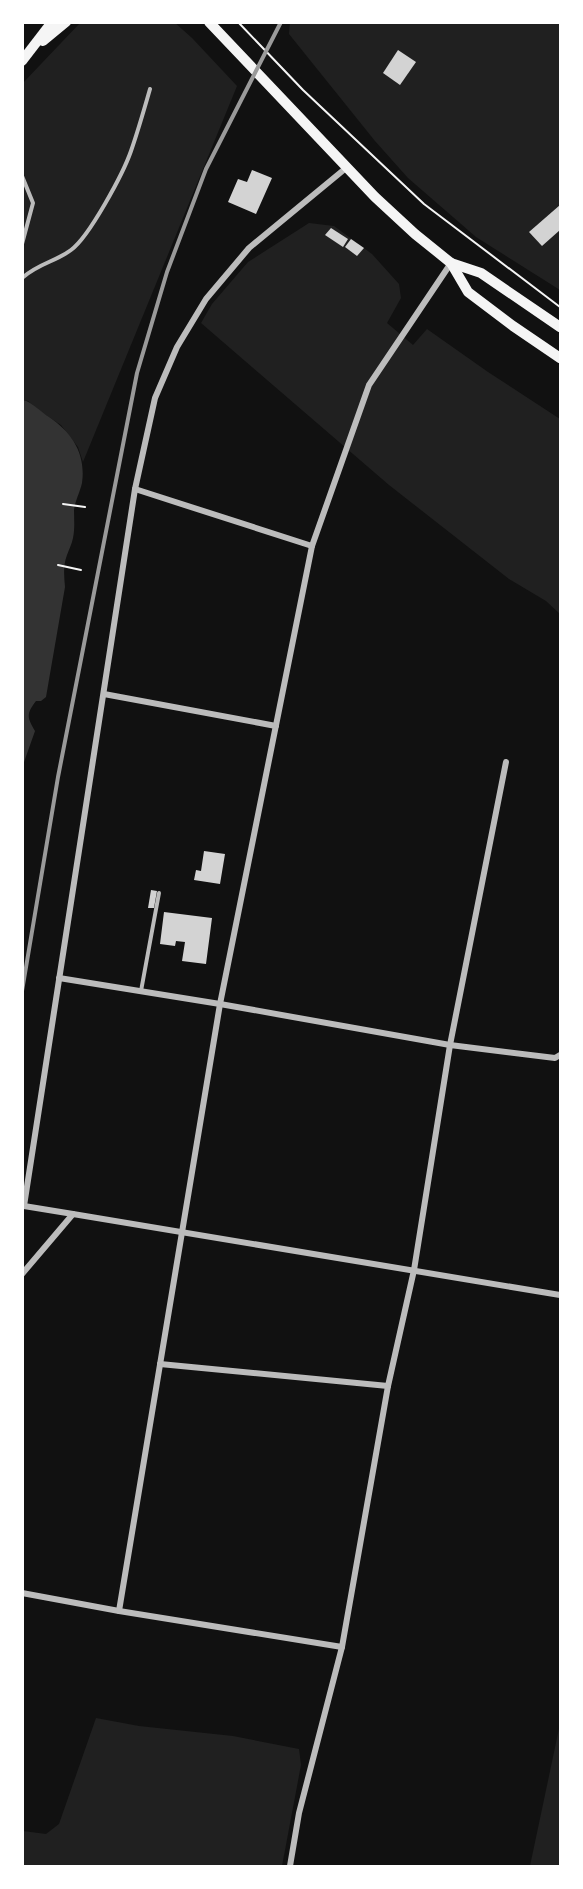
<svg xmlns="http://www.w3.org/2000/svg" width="583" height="1889" font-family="'DM Sans',sans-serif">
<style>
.green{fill:#202020}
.water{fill:#333}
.building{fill:#d3d3d3}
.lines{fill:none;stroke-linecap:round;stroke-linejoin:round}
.path{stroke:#f5f5f5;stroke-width:2}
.service{stroke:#bcbcbc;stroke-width:4}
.minor{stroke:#bcbcbc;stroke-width:6}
.secondary{stroke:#f5f5f5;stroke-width:10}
.rail{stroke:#9a9a9a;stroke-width:4}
</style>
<rect width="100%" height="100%" fill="#111"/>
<g class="green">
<polygon points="174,22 192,38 237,86 83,462 78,447 61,425 41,412 28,401 23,400 22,84 80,23"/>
<polygon points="290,22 560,23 560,290 476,237 408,178 375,141 289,34"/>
<polygon points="309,223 334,226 372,254 399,284 401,298 387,323 413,345 427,329 488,372 560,419 560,614 546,601 509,579 389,485 201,323 212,304 248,262"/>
<polygon points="96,1718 139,1726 233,1736 299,1749 301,1765 282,1866 23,1866 23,1831 46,1834 59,1824"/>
<polygon points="560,1724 560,1866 530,1866"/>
</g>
<path class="water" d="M23,400c9,2 18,12 26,17 24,16 37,38 33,66 -2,9 -7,18 -8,27 0,9 1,18 -1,28 -1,6 -4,11 -6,17 -4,10 -3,21 -2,32l-19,110 -5,4h-5c-10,13 -9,16 -1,30l-12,34z"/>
<g class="building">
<polygon points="398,50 416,62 400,85 383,73"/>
<polygon points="252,170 272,178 256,214 228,202 238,179 247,182"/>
<polygon points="560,205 560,230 542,246 529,232"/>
<polygon points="331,228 348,239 343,247 325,235"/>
<polygon points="351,239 364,248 357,256 345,247"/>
<polygon points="204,851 225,854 220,884 194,880 196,870 201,871"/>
<polygon points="151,890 157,891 154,908 148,908"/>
<polygon points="164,912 212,918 206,964 182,961 185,942 176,941 175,946 160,944"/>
</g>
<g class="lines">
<g class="path">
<polyline points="238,22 303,90 424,204 560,307"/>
<polyline points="63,504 85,507"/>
<polyline points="58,565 81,570"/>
</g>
<g class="service">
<polyline points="22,176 33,203 22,244"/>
<path d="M22,278c17,-15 33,-16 49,-28 18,-13 52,-76 60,-99 7,-20 13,-41 19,-62"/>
<polyline points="141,991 159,893"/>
</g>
<g class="minor">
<polyline points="135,489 312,546"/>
<polyline points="104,694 276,726"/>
<polyline points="59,978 220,1004 450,1045 555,1058 560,1055"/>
<polyline points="73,1214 560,1295"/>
<polyline points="22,1274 73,1214 24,1206 135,489 155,398 177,347 206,299 249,248 346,168"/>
<polyline points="160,1364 388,1386"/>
<polyline points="22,1593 119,1611 342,1647"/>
<polyline points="119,1611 220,1004 312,546 369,385 451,263"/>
<polyline points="290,1866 299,1813 342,1647 388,1386 414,1270 450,1045 506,762"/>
</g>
<g class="secondary">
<polyline points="209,22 375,197 415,234 451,263 468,292 513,326 560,358"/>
<polyline points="43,41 66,22"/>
<polyline points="22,61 52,22"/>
<polyline points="451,263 481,273 560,327"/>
</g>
<polyline class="rail" points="22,991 58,777 137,373 167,272 206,169 281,22"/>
</g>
<rect width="583" height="1889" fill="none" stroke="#ffffff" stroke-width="48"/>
</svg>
